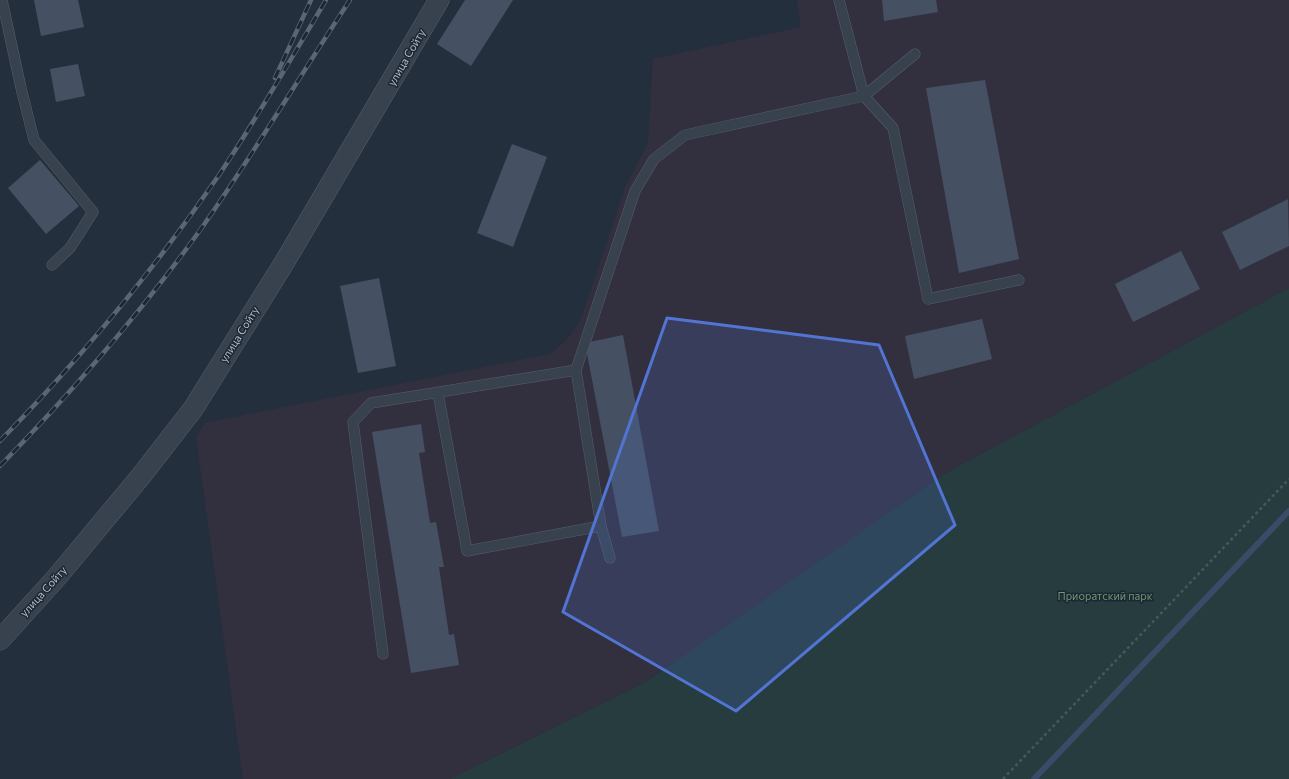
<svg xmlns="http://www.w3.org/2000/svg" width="1289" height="779" font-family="Commissioner,sans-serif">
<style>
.medical{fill:#32303f}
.green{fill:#263c3f}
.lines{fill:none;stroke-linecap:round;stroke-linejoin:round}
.stream{stroke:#394c67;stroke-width:6}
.building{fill:#455162}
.service-casing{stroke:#565f6c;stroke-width:11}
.minor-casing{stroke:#565f6c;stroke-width:21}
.path{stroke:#44595c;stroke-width:2.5;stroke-dasharray:3 3;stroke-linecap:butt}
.service{stroke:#38414e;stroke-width:10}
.minor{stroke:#38414e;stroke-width:20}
.rail-casing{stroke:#5a6575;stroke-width:4.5}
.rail{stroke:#1d2633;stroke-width:3;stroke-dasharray:9;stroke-linecap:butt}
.marked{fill:#5274d3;fill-opacity:0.2;stroke:#5274d3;stroke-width:3;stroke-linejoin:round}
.labels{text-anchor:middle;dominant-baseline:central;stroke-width:3;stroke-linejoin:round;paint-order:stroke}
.street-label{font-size:11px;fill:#b4bcc9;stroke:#1d2633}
.park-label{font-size:11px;fill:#6b9a76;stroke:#1d2633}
</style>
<rect width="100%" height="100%" fill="#242f3e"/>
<polygon class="medical" points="797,0 1289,0 1289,288 944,474 644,683 450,779 243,779 196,437 205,423 550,354 566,341 580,322 626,185 648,143 653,59 801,27"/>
<polygon class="green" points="1289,288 1289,779 450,779 644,683 944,474"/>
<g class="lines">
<polyline class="stream" points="1034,779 1289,511"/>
</g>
<g class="building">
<polygon points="34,0 78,0 84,27 41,36"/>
<polygon points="465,0 513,0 471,66 437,44"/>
<polygon points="882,0 936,0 938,12 884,21"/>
<polygon points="78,64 85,96 56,102 50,69"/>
<polygon points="985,80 1019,259 959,273 926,88"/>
<polygon points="512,144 547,157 513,247 477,233"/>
<polygon points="40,160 79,206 46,234 8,188"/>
<polygon points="1288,199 1289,246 1240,270 1222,232"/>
<polygon points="1181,251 1200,289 1133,322 1115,284"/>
<polygon points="379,278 396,366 358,373 340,286"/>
<polygon points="982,319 992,359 914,379 905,336"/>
<polygon points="623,335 659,531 622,537 585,343"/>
<polygon points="421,424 425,452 419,453 430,523 436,522 444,567 439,567 449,635 454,634 459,665 411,673 372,432"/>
</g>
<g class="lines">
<defs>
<g id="service">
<polyline points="2,0 21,88 34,140 93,212 70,248 52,265"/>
<polyline points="915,54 864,96 893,128 928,299 1019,280"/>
<polyline points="438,393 467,551 601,526"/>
<polyline points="610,558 601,526 576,370 635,191 654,159 685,135 864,96 839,0"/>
<polyline points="383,654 353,422 371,403 576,370"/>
</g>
<polyline id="minor" points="0,640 57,577 141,476 193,409 284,263 439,0"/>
</defs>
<use href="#service" class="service-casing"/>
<use href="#minor" class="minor-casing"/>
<polyline class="path" points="1003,779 1289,479"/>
<use href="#service" class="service"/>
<use href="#minor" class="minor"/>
<defs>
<g id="rail">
<polyline points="275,78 311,0"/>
<path d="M0,441c80,-82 154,-171 219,-266 38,-57 72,-116 107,-175"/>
<path d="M0,466c71,-73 138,-150 198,-233 54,-76 101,-156 152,-233"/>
</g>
</defs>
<use href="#rail" class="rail-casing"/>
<use href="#rail" class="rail"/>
</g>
<path class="marked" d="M667,318l212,27 76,180 -219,186 -173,-99z"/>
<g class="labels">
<g class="street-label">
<text transform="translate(406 57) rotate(-60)">улица Сойту</text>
<text transform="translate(239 334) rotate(-58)">улица Сойту</text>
<text transform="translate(43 591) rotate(-48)">улица Сойту</text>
</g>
<g class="park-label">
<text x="1105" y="595">Приоратский парк</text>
</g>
</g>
</svg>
